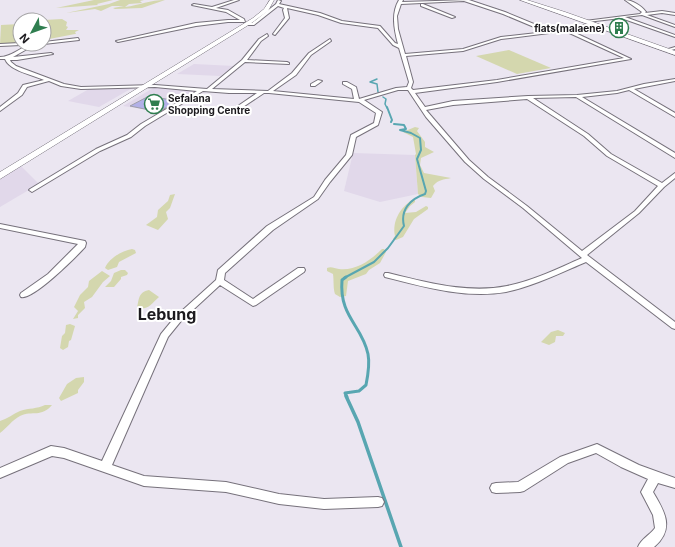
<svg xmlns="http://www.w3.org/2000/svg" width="675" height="547" font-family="Inter,sans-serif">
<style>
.built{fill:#e1d8ea}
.green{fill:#d4d7ae}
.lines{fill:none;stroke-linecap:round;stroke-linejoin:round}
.stream-far3{stroke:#58a6b1;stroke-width:1.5}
.stream-far2{stroke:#58a6b1;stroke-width:2}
.stream-far1{stroke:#58a6b1;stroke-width:3}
.stream{stroke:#58a6b1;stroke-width:3.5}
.building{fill:#b2b0e7;stroke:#9e9ea9}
.minor-casing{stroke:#76717b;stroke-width:2}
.major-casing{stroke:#76717b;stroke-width:1}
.minor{fill:#fff;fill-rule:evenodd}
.major{fill:#fff;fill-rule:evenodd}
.labels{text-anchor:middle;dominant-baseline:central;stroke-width:4;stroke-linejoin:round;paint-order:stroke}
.far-poi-label{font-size:10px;font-weight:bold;fill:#1c1a1e;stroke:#fff;text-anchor:end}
.district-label{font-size:16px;font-weight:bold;fill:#1c1a1e;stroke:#fff}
</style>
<rect width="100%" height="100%" fill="#ebe6f1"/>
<g class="built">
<polygon points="194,64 234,66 220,76 177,74"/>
<polygon points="134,87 99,107 68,101 89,89"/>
<polygon points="155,87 179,89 199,91 162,112 123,106"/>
<polygon points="353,153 415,155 418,194 380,202 344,191"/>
<polygon points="21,166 39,184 0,207 0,179"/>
</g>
<g class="green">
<polygon points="94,0 113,0 97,4 98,5 56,8"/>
<path d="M120,0h24l-4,1 2,2 -13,1 -4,3c15,-2 25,-7 40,-7l-23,8 -27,1 -2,-1 11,-2h-12l-11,5 -6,-2 -29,4 43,-9z"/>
<polygon points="62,19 67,22 66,26 68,27 66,30 79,30 75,32 76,34 75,34 44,40 44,20"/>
<polygon points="20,24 20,43 0,44 1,25"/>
<polygon points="509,50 551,68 517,74 476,56"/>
<path d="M415,127l4,1 -2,3 8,11v5l9,5 -13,6 -1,7 4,8 27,5c-8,2 -12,1 -18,8l2,5 -4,7 -9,-1 -4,-3 -3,-39 1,-1 -3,-17 -10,-5z"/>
<polygon points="175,194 170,208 166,212 168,219 158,230 146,225 157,217 158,210 168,201 170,195"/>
<path d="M412,200h3v2l-5,4 -5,7 11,-1 10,-6 2,1v2l-14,10 -11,18 -7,3 -3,-1 2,-3c-3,-15 5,-28 17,-36z"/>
<path d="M132,249l3,1 1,3 -17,9 -2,5 -9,3 -3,-2c4,-10 17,-17 27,-19z"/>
<path d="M382,249h2l2,3 -6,11 -11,7 -3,4 -18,7 -2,15 -6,1 -5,-3c-2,-6 -1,-13 -2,-20l-6,-3v-3c4,-2 7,0 12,1 17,2 32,-9 43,-20z"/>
<polygon points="121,270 125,270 128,273 127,275 121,277 121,279 114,287 105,287 111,281 114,273"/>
<polygon points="102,271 110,276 103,282 92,297 84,302 85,308 78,315 78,318 73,319 78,311 74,307 80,295 88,287 89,281"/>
<path d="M149,290l10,7c-8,7 -10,13 -22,11 2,-8 1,-16 12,-18z"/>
<polygon points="70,324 75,326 71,340 69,341 68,347 63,350 60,348 62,336 65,333 66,325"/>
<polygon points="558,330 565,333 563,336 556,336 555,342 549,345 541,342 551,332"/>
<polygon points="84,377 84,382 78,390 78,393 61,401 59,398 67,384 76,378"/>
<path d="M45,405h7c-11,13 -19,5 -32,11 -8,4 -13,12 -20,17v-12c7,-2 13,-7 20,-10 9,-3 17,-2 25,-6z"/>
</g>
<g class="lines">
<g class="stream-far3">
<polyline points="377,79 370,82 377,84 378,92"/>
<polyline points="383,97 386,99 385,104 387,108"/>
</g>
<g class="stream-far2">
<polyline points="387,107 392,120 391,122"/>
<path d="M344,278l30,-16 14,-14 16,-22c-4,-16 6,-27 21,-32l1,-3 -9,-32 4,-9 -1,-12 -9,-5 -11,-3 6,-1 -2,-4 -10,-1"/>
</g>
<path class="stream-far1" d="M346,277l-4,3c-3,37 20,45 26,74 2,10 0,21 -2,31l-7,6 -14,2 2,4"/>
<polyline class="stream" points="346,396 358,422 401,547"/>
</g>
<polygon class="building" points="149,96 177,101 159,112 130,106"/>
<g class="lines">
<defs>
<g id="minor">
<polygon points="234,0 239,0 216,8 228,10 244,19 245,22 228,22 196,26 118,42 116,41 196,23 228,20 240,20 226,12 192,5 194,4 212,7"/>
<path d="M278,0l3,1 -2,3 41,9 22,8 38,5 15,17 3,1c-4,-15 -7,-31 1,-44h4l-1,2 67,-2 36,12 46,19 44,-8v2l-26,5 62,29 -134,23 -82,11 10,14 28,-6 75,-5 49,-1 40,-4 27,-7 31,-5v2l-41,8 41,24v4l-46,-27 -12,3 -35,4 93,56v5l-99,-61 -43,1 55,36 23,20 51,29 13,-10v5l-11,9 -25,26 -52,42 88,67v7l-3,-1 -86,-66c-26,11 -52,24 -80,30 -40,7 -82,-5 -121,-15l-1,-2 1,-2h3c38,9 79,21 119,13 26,-5 50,-17 75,-28l-59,-50 -39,-29 -19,-17 -39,-45 -18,-27h-10l-34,10 18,12 -4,13 -22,12 -4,18 -22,27 -12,17 -45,31 -48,43 -1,7 29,19 45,-31h6l1,2 -1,2 -48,33 -3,1 -33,-21 -39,36 -13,16 -56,128 32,11 82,6 53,12 45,5 54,-2 4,1 2,4 -2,4 -4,1 -54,2 -45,-5 -53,-12 -82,-6 -80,-28 -12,-2 -52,22v-10l51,-22 13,2 38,13 59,-127 14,-17 41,-37 2,-10 49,-44 47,-29 11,-17 21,-25 5,-20 23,-12 2,-10 -17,-11 -90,-9h-5l-27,18 -3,-2 1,-1 22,-15h-28l-26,-2 -58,35 -14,11 -31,14 -68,41 -3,-2 1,-1 66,-40 31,-14 14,-11 56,-33 -42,-4 -74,2 -20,-3 -12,-5 -22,6 -5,8 -22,16v-4l18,-14 5,-8 21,-5c-11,-5 -34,-9 -39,-21h-5v-2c13,0 23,-13 36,-13l-23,13 38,-4 2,1 -36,6h-7l1,2 5,4 48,18 17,3 74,-2 52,4 35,-29 17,-21 8,-5 1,2 -7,5 -14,19 40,2 2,1v1l-44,-2 -33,27 56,2 24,-18 17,-20 21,-14 1,2 -20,14 -15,20 -23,16 81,8 -2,-10 -9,-5v-2h4l9,5 3,12 37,-11 11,-1 2,-5 -10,-34 -6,-3 -15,-17 -37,-5 -23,-8 -31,-7 2,10 -14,17 -2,-1 12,-16 -2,-8 1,-2 -6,-2 -24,19h-10l1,-2h7l24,-19zM464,1l39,13 43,18 -45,5 -38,12 -58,5 -7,-25 -1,-13 4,-12zM565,31l59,27 -127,22 -84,10 -2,-2 2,-6 -7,-26 57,-5 38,-12zM527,99l57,37 23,20 51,30 -23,25 -53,40 -55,-45 -39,-29 -19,-17 -43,-50 27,-5z"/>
<path d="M625,0c7,0 17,6 21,12l-1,1 17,-2 13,2v2l-13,-2 -15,2 28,10v2l-33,-12 -17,2 50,18v2l-54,-19 -34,4 -2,-1 55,-7 2,-2z"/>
<polygon points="421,4 423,4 455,17 452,18 421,6"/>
<polygon points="78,38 79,40 44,44 43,44 44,42"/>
<polygon points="20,43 21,45 0,46 0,44"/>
<polygon points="675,47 675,49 667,51 665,50"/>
<polygon points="318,80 322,81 315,86 311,86 311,84"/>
<path d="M0,224l85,17 1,2 -1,4c-9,10 -52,53 -64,50l-1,-2 1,-2 27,-19 30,-30 -78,-16z"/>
<path d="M597,444l42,21 36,13v10l-17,-5 -5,9c12,20 22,37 1,55h-16c3,-8 12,-12 17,-19l-2,-13 -12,-23 7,-13 -27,-12 -25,-14 -28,10 -44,28 -4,1 -24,1 -4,-1 -2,-4 2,-4 4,-1 22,-1 42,-25z"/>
</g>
<g id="major">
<polygon points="270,0 274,0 268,11 250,24 0,179 0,172 253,18 264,9"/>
<polygon points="520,0 527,0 565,12 675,51 675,55"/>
</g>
</defs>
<use href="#minor" class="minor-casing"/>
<use href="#major" class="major-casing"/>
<use href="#minor" class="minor"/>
<use href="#major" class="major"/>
</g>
<defs>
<symbol id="building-ring" viewBox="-11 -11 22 22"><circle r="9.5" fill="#fff" stroke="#2f7e4f" stroke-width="1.5"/><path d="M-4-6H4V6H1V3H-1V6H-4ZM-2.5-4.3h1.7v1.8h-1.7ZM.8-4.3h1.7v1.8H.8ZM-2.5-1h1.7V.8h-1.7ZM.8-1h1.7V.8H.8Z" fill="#2f7e4f"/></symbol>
<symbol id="supermarket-ring" viewBox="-11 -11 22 22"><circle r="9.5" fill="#fff" stroke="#2f7e4f" stroke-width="1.5"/><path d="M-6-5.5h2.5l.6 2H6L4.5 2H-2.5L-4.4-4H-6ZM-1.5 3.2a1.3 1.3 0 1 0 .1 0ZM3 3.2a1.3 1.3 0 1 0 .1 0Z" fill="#2f7e4f"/></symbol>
</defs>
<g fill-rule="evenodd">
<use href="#building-ring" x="608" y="17" width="22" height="22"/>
<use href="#supermarket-ring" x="143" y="93" width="22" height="22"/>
</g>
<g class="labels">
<g class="far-poi-label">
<text x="605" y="28">flats(malaene)</text>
<text x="168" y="98" text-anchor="start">Sefalana<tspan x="168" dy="12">Shopping Centre</tspan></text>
</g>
<g class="district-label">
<text x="167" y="314">Lebung</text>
</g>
</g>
<g transform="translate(32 32) rotate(229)"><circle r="19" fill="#ffffff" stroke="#a4a3a5"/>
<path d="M0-3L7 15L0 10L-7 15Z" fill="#2f7e4f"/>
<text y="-6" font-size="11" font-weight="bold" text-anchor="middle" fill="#1c1a1e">N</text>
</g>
</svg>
